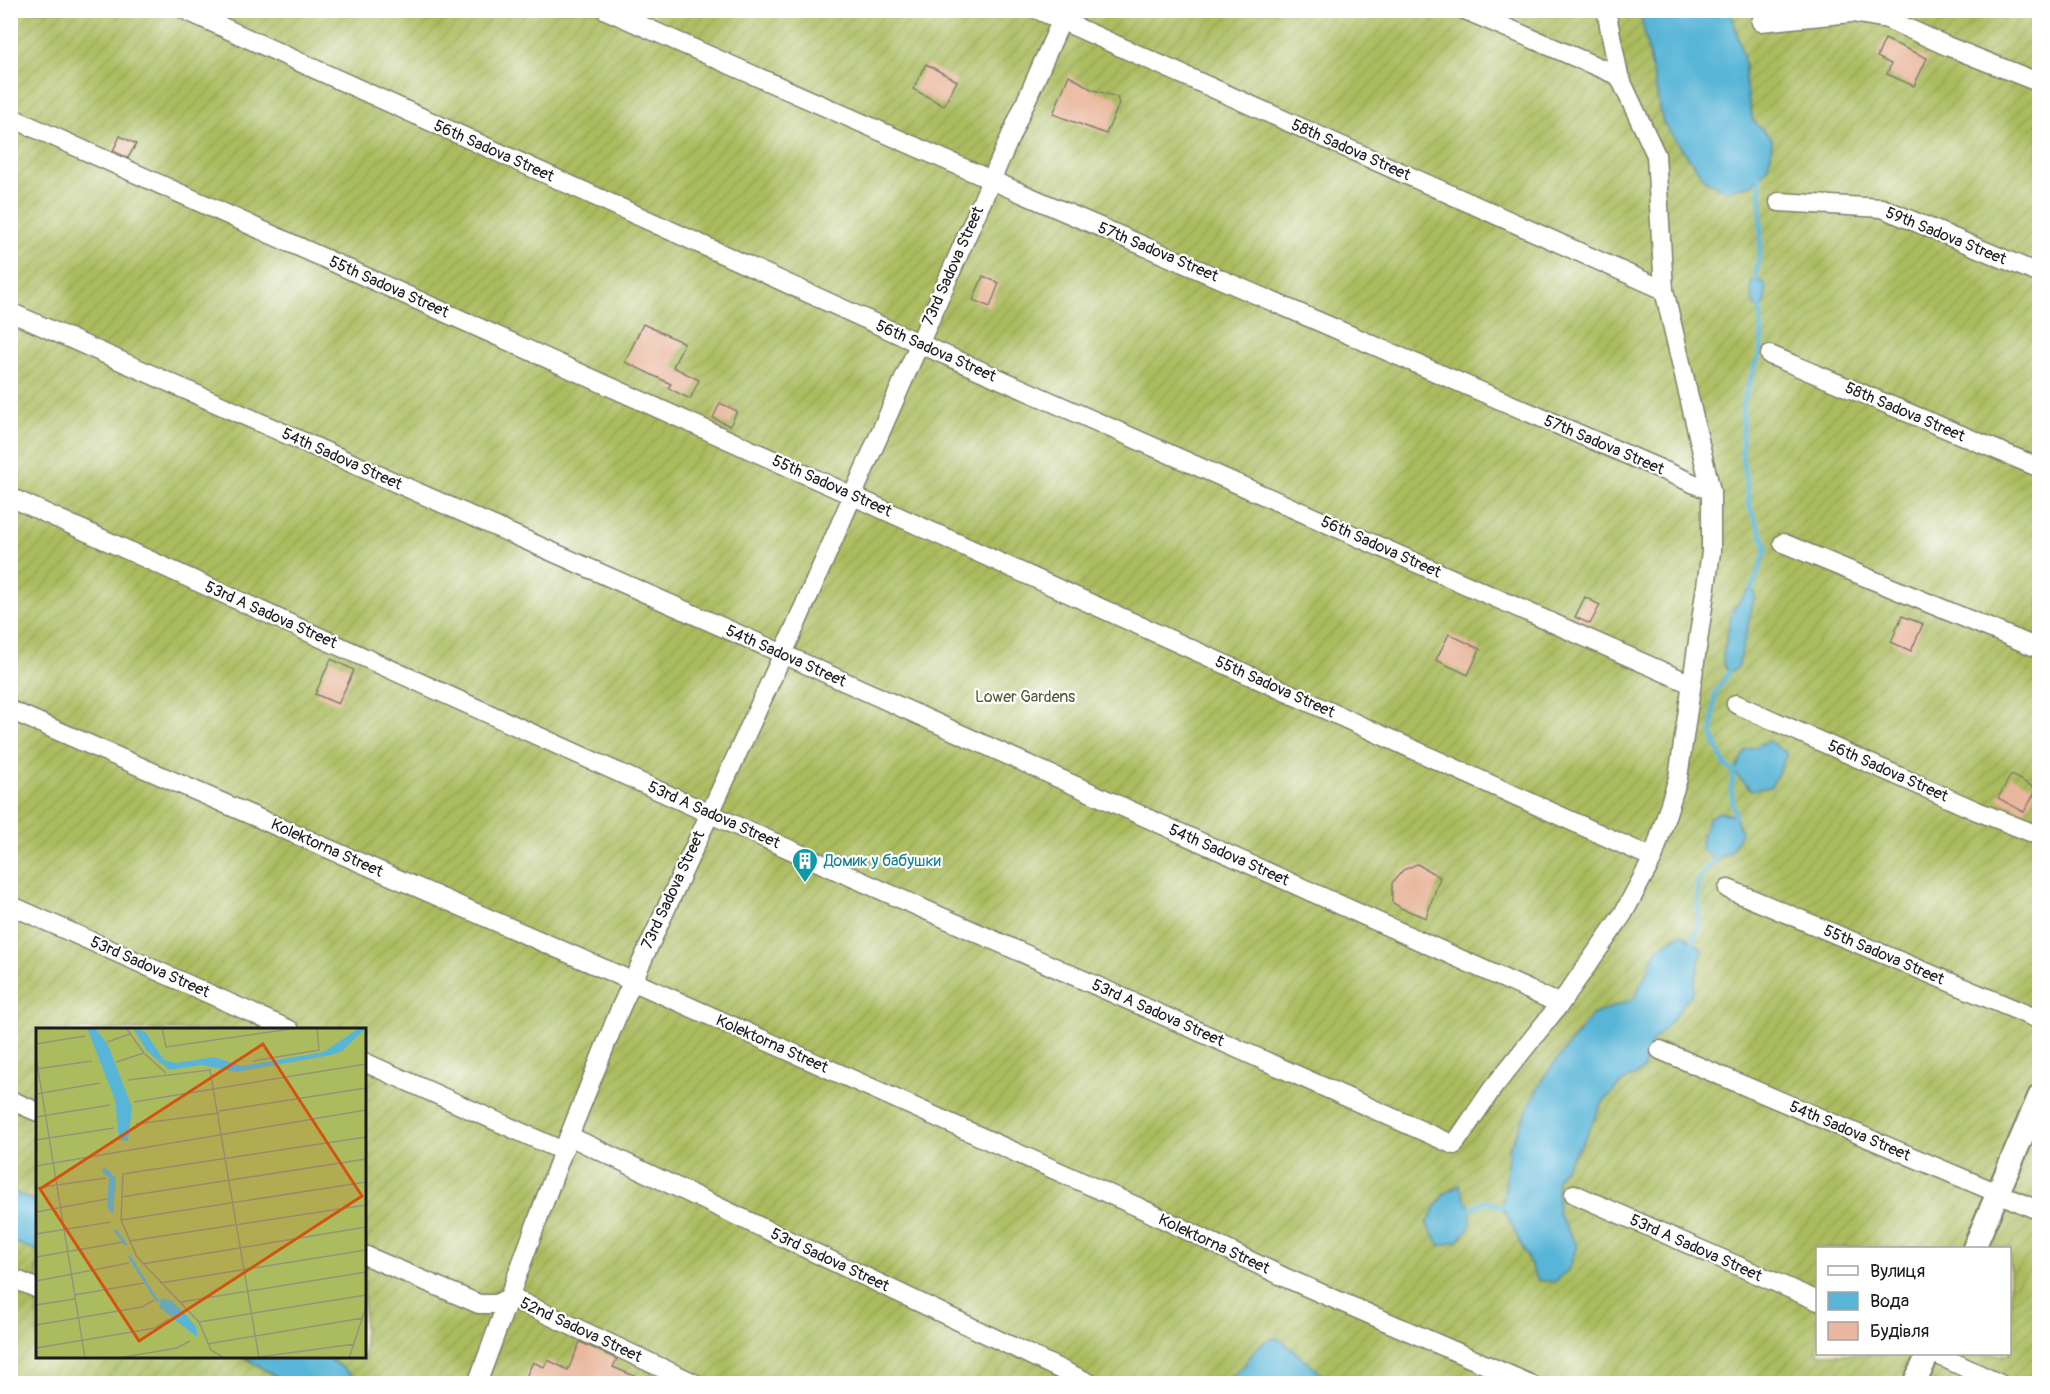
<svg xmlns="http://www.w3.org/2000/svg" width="2050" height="1394" font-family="Pangolin,sans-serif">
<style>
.garden{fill:url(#garden-furrows);stroke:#646c3e;stroke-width:1.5;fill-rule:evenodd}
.water{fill:#59b5d7;stroke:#3a687a;stroke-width:1.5}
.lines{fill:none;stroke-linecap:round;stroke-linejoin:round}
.stream{stroke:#59b5d7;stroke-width:5}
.building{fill:#e9b79d}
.minor-casing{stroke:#837e6c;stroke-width:21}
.tertiary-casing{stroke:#837e6c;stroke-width:26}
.minor{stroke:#fff;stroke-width:18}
.tertiary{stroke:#fff;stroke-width:22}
.labels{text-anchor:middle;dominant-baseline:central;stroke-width:4.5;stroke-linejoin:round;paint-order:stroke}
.street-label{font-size:16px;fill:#1c1c1c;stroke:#fff}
.park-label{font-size:16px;fill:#555c37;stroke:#fff}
.culture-label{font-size:16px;fill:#0d838f;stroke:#fff;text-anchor:start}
.inset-river{fill:none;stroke:#59b5d7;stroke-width:3}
.inset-road{fill:none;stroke:#98917b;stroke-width:1.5}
.view{fill:#d4530e;fill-opacity:0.15;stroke:#d4530e;stroke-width:3}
.inset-edge{fill:none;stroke:#1c1c1c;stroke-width:3}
</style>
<defs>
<pattern id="garden-furrows" width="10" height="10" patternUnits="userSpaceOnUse" patternTransform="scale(1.5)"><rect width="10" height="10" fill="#abbc5f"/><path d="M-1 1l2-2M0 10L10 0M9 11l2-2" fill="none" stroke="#93a152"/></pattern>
</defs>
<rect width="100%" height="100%" fill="#fff"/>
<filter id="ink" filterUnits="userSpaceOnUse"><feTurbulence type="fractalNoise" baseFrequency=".0167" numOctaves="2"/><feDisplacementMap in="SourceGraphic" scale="12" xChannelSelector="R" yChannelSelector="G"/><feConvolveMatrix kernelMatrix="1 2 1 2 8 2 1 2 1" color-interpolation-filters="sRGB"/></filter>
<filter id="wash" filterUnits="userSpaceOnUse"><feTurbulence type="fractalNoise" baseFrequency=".008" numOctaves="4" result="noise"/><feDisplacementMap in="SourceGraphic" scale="24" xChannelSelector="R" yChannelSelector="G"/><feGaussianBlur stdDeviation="1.35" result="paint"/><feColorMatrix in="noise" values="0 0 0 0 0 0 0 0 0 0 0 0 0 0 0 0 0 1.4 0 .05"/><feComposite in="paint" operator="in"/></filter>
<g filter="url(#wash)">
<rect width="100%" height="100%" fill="#eadfbb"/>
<path class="garden" d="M10,11h2029v1372h-2028zM38,1030h326v326h-326zM1818,1248h192v106h-192z"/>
<g class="water">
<polygon points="1640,11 1731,11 1745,64 1745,82 1753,121 1772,139 1771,155 1766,170 1752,184 1735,189 1723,190 1705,180 1663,123"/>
<polygon points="1755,279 1765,283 1766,303 1761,308 1756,308 1752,300 1751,283"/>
<polygon points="1752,589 1755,594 1738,668 1729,672 1724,666 1723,656 1732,611 1747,592"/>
<polygon points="1769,741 1787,754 1771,787 1751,790 1734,772 1746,750"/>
<polygon points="1720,812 1735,816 1741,832 1730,853 1716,859 1701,850 1702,835 1709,817"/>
<polygon points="1682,934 1702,949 1693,992 1671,1021 1651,1043 1643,1070 1620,1084 1601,1105 1585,1138 1557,1179 1558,1213 1577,1246 1568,1270 1555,1282 1538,1280 1503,1207 1509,1148 1543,1078 1592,1015 1634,999 1659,947"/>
<polygon points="1459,1185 1470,1209 1471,1225 1458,1241 1440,1246 1426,1223 1444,1194"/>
<polygon points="11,1191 37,1202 37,1251 11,1241"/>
<path d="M1278,1338l52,43 -1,2h-109c7,-4 15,-8 21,-14 12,-14 16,-28 37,-31z"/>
<polygon points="244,1357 327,1357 363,1383 279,1383 275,1376"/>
</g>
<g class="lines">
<g class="stream">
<path d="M1757,286c-3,-13 2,-25 3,-38 2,-24 1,-47 -1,-71"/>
<polyline points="1752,589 1767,547 1750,508 1742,456 1743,401 1762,346 1760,303"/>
<polyline points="1729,672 1715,694 1712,735 1725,765 1734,772 1731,789 1735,816"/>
<path d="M1693,942c2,-7 6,-15 6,-23 0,-33 -10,-34 17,-60"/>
<polyline points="1470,1209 1486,1201 1503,1207"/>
</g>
</g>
<g id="blocks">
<g class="building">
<polygon points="1885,39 1927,58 1914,86 1887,74 1891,64 1877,57"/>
<polygon points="926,64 957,81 944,106 913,89"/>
<polygon points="1069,75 1091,89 1117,97 1119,104 1106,134 1053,114"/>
<polygon points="120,136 136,144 128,158 113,151"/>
<polygon points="983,276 999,283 990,307 973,300"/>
<polygon points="643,324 684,343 673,367 699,380 690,399 668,388 671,384 625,362"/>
<polygon points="720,403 737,411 730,426 713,418"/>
<polygon points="1585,597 1600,605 1590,624 1575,617"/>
<polygon points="1902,616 1923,624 1911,651 1891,642"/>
<polygon points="1449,634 1480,649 1468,675 1436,660"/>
<polygon points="331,659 354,670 338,704 315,694"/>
<polygon points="2011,775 2037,789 2024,812 1998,798"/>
<polygon points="1417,864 1440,877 1426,918 1401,908 1392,902 1392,883 1403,870"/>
<polygon points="580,1342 617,1359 613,1367 651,1383 523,1383 533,1362 544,1367 548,1360 568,1370"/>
</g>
</g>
</g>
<g filter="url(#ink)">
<use href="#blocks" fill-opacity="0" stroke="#837e6c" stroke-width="1.5"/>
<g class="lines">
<defs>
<g id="minor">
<polyline points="185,10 918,343 1691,684"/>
<polyline points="606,10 991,180 1711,491"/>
<polyline points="1038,10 1664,290"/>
<polyline points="1465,10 1619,76"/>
<polyline points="1761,22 1852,13 1887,19 1947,46 2040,83"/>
<polyline points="10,117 851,495 1653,858"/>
<polyline points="1779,202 1882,208 2040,274"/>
<polyline points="10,312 783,654 1560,1004"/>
<polyline points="1770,355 2040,468"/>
<polyline points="10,497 708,813 1454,1145 1492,1089 1560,1004 1623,914 1653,858 1678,778 1711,552 1711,491 1664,290 1656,155 1619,76 1606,10"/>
<polyline points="1783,543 2040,649"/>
<polyline points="1736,704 1977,811 2040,836"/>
<polyline points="10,710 632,981 1138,1207 1286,1278 1530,1384"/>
<polyline points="1728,889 2040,1020"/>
<polyline points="10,905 290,1030"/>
<polyline points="1660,1050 2040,1211"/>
<polyline points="364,1062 563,1151"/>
<polyline points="10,1100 38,1112"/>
<polyline points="569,1136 1091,1384"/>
<polyline points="1574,1194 1818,1301"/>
<polyline points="364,1255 479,1304 496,1304 510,1297 696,1384"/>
<polyline points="10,1277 38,1289"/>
<polyline points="1936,1354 2000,1384"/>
<polyline points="477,1384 563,1151 620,1009 783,654 1066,10"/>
</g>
<g id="tertiary">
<polyline points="1974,1248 2040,1095"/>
<polyline points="1914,1384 1928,1354"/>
</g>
</defs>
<use href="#minor" class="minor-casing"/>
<use href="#tertiary" class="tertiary-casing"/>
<use href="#minor" class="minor"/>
<use href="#tertiary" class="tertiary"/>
</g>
</g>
<defs>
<symbol id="building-pin" viewBox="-11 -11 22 30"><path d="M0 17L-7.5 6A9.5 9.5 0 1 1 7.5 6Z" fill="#0f9aa8" stroke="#fff"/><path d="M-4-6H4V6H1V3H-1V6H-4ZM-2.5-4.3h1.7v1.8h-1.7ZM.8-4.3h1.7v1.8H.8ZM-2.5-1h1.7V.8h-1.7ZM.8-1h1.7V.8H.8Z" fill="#fff"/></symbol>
</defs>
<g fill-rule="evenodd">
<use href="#building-pin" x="790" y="846" width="30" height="40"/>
</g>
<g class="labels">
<g class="street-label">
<text transform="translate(1351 150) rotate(24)">58th Sadova Street</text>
<text transform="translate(494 151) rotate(24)">56th Sadova Street</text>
<text transform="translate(1946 236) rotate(22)">59th Sadova Street</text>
<text transform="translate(1158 252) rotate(23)">57th Sadova Street</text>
<text transform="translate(953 266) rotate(-66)">73rd Sadova Street</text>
<text transform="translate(389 287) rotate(24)">55th Sadova Street</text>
<text transform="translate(936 351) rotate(24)">56th Sadova Street</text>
<text transform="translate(1905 412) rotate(23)">58th Sadova Street</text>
<text transform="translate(1604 445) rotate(23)">57th Sadova Street</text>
<text transform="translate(342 459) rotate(24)">54th Sadova Street</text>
<text transform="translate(832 486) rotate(24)">55th Sadova Street</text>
<text transform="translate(1381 547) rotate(24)">56th Sadova Street</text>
<text transform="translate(271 615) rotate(24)">53rd A Sadova Street</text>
<text transform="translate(786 656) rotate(24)">54th Sadova Street</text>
<text transform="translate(1275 687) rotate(24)">55th Sadova Street</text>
<text transform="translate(1888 771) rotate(24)">56th Sadova Street</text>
<text transform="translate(714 815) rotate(24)">53rd A Sadova Street</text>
<text transform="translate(327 848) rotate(24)">Kolektorna Street</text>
<text transform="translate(1229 855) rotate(24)">54th Sadova Street</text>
<text transform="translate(673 890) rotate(-65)">73rd Sadova Street</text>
<text transform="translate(1884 955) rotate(23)">55th Sadova Street</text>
<text transform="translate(150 967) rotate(24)">53rd Sadova Street</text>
<text transform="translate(1158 1013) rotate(24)">53rd A Sadova Street</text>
<text transform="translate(772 1044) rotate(24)">Kolektorna Street</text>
<text transform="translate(1850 1131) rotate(23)">54th Sadova Street</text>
<text transform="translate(1214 1244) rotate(25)">Kolektorna Street</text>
<text transform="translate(1696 1248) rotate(24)">53rd A Sadova Street</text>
<text transform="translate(830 1260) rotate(25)">53rd Sadova Street</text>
<text transform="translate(581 1330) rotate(25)">52nd Sadova Street</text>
</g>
<g class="park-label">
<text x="1025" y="697">Lower Gardens</text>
</g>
<g class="culture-label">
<text x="824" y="861">Домик у бабушки</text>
</g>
</g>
<g transform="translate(36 1028)">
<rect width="330" height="330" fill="#eadfbb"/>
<path d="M0,0h330v330h-330z" fill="#abbc5f"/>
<path d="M51,0h8l13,17 24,62 -4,34 -9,-1 -4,-40zM97,0l12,4 19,28 12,3 38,-6 28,9 82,-14 35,-24h7l-24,23 -11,4 -94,17 -36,-7 -32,5 -22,-19zM68,138l12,12 -3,36 -6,-6 2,-30 -7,-6zM125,270l11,3 11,11 13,15 2,11 -39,-31z" fill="#59b5d7"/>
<path class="inset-river" d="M79,202l11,15M93,228l29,46"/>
<path class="inset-road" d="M90,0l18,25 22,20M126,0l4,19 132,-19M71,14l23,-8M0,16l49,-8M0,29l49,301M217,33l66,-11 -2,-22M80,34l28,-9M0,41l56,-8M92,52l82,-10 49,288M0,66l64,-11M98,74l232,-38M183,83l147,-23M0,89l74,-12M100,96l84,-11M0,112l78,-12M0,138l330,-56M0,160l70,-10M85,169l245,-38M0,184l71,-13M85,192l245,-38M0,206l75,-12M93,213l237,-36M0,229l87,-15M106,236l224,-37M0,253l93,-18M124,255l206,-33M38,267l70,-12M145,274l185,-30M0,277l39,-6M163,294l167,-27M0,297l106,-18 12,-7M171,316l156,-26M0,320l119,-20 14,-9M223,329l96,-13M82,330l59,-10 13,-7M188,330l-13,-8 -12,-28 -62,-65 -16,-37 2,-46 243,-37M313,330l17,-51"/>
<path class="view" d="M227,16l99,152 -223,145 -99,-152z"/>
<rect width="330" height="330" class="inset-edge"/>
</g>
<rect width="2050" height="1394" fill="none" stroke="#fff" stroke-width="36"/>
<rect x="1816" y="1247" width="195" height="108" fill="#ffffff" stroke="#a4a4a4" stroke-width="1.5"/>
<rect x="1828" y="1266" width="30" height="9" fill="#ffffff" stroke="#a4a4a4" stroke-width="1.5"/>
<text x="1870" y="1277" font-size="18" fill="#1c1c1c">Вулиця</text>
<rect x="1828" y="1292" width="30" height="18" fill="#59b5d7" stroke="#a4a4a4" stroke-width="1.5"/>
<text x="1870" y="1307" font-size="18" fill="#1c1c1c">Вода</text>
<rect x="1828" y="1322" width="30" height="18" fill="#e9b79d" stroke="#a4a4a4" stroke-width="1.5"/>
<text x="1870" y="1337" font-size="18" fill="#1c1c1c">Будівля</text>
</svg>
